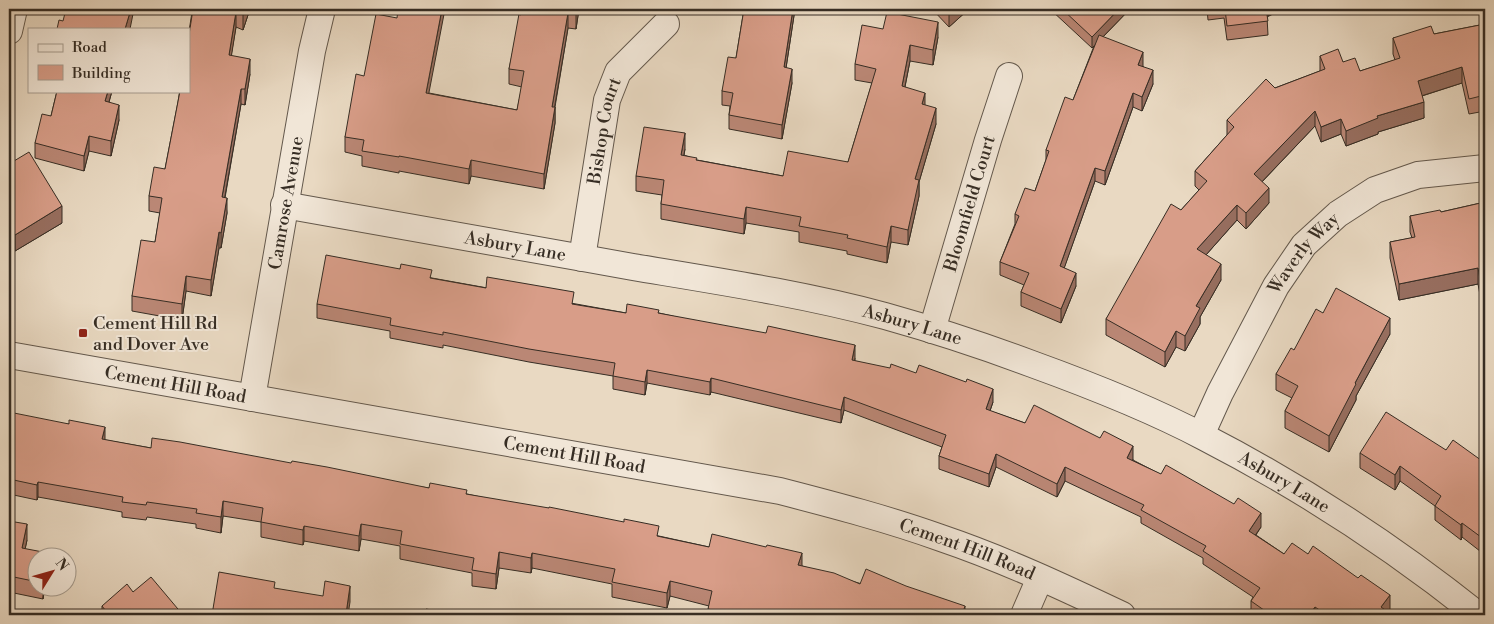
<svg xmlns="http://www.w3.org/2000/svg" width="1494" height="624" font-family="'Libre Bodoni',serif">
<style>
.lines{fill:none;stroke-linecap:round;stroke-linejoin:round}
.minor-casing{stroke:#63584c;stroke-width:28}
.minor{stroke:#f1e6d7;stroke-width:26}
.wall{fill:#ba8775;stroke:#362d24}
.shaded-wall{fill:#976e5f;stroke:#362d24}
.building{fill:#d89d88;stroke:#362d24}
.poi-dot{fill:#8f2418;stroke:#f1e6d7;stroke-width:2}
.labels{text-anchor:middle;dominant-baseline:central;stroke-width:4;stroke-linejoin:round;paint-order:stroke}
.street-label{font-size:18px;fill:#362d24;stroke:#f1e6d7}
.poi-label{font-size:18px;fill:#362d24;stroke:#f1e6d7;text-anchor:start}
</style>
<rect width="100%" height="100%" fill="#e9d9c2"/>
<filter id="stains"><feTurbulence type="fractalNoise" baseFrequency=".004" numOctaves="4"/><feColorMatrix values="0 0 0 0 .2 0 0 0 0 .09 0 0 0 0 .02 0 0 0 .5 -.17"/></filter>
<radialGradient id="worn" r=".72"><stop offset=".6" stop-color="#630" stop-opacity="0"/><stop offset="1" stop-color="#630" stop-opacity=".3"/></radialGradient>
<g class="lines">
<defs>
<g id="minor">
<polyline points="9,31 14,9"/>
<path id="s1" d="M284,205c117,21 233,41 349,62 84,14 170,27 252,49 50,14 99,30 147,48 58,21 117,44 172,73 97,50 189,110 274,178"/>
<path id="s2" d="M582,258l25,-158 11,-28 48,-48"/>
<path id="s3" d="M932,330l56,-190 21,-64"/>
<path id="s4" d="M9,355l771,136c54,14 108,28 161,47 62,21 122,49 181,77"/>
<path id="s5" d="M252,398l60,-347 10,-42"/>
<path id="s6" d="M1201,435l19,-42 56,-107 28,-41 34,-31 37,-24 43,-15 67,-7"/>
<polyline points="1024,615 1040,578"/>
</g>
</defs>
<use href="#minor" class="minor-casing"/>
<use href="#minor" class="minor"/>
</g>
<g class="wall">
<polygon points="191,9 250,9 243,30 236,27 231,56 250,74 245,105 241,104 225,198 227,213 221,248 219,248 211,296 186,291 182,320 132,311 132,296 155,242 160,213 149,211 149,196 165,169 178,102 192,12 191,12"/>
<polygon points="522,9 579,9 576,29 568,28 555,107 555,123 544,189 471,176 469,184 399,171 399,173 362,166 362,156 345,152 345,137 364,76 429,93 517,110 522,87 509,84 509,69"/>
<polygon points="744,9 795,9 786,68 792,83 782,139 729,129 729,115 730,106 722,105 722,91 736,58"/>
<polygon points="932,9 969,9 949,27"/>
<polygon points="1051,9 1130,9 1103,37 1143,66 1153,84 1142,111 1133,107 1105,185 1095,181 1064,268 1076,286 1061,323 1021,306 1021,292 1024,285 1000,275 1000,262 1015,224 1015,214 1035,191 1046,160 1046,150 1073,100 1094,46 1092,48 1051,10"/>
<polygon points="1207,9 1283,9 1267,17 1268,35 1227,40 1224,18 1208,20"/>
<polygon points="1485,24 1485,111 1469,114 1462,83 1422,96 1424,118 1378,132 1378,134 1346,146 1341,134 1321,142 1315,126 1262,182 1269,203 1246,229 1237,220 1206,255 1221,280 1200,317 1200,324 1185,351 1176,347 1165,367 1106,335 1106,319 1181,210 1199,190 1195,186 1195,171 1227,135 1227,120 1275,88 1320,71 1320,56 1343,62 1360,71 1395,60 1393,54 1393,38 1434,34"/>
<polygon points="883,29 938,37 933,65 910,61 905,87 925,105 936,124 919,182 919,196 908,245 891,242 887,263 847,254 847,251 799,242 799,232 746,223 744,234 661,219 661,204 662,195 636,191 636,176 685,149 684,155 697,160 783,176 848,162 872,83 855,80 855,64"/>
<polygon points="57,91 112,91 109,102 119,120 111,156 89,151 84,171 35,158 35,143 51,116"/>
<polygon points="9,164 62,223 15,251 9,241"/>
<polygon points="1485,202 1480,295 1478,284 1399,300 1390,258 1390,242 1412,238 1410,232 1410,216 1441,212"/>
<polygon points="400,269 432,278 626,313 659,313 855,358 855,361 993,402 990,411 1025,423 1133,459 1133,460 1261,527 1256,535 1284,554 1308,554 1390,609 1387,612 1392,615 1253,615 1251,614 1251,601 1253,597 1203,564 1203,558 1141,523 1141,517 1065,481 1057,497 996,467 989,487 939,469 939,456 942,447 844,410 841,423 711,392 710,395 647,383 645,395 613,389 613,376 529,362 443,345 443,348 390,338 390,331 317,318 317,304"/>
<polygon points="1323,313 1390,334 1356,396 1356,400 1329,452 1285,428 1285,411 1292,398 1276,390 1276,374 1294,350"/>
<polygon points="69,424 105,440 151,448 429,488 467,494 709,547 802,566 965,615 708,615 709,606 670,596 667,608 612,597 612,584 532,568 531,573 499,568 496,589 472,586 472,573 400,559 400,546 361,539 359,551 304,541 303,545 261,537 261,522 223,516 221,533 196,528 196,524 147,517 146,520 122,517 122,512 38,497 37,500 9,494 9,426 11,427"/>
<polygon points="1446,450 1485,463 1485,555 1462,537 1461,540 1435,520 1435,506 1400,481 1395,490 1360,468 1360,453"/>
<polygon points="9,521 27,540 25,549 48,556 38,556 38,586 45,586 43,599 9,592"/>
<polygon points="133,592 183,615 102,615 102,606"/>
</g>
<g class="shaded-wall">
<polygon points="131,9 134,9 130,29 125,29"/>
<polygon points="245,9 250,9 243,30 243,14"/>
<polygon points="442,9 445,9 426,108 426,93"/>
<polygon points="576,9 579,9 576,29"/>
<polygon points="793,9 795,9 784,81 784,67"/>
<polygon points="953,9 969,9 949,27 949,13"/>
<polygon points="1119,9 1130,9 1092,48 1092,37"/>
<polygon points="1265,9 1283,9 1265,17"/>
<polygon points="236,12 236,27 229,71 229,55"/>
<polygon points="568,13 568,28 552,122 552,107"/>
<polygon points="938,22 938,37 933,65 933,50"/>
<polygon points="910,45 910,61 902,101 902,86"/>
<polygon points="1143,52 1143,66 1138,78 1138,65"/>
<polygon points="250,59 250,74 245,105 245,89"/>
<polygon points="1462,67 1462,83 1418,97 1418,81"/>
<polygon points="792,69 792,83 782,139 782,125"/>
<polygon points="1153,70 1153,84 1142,111 1142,97"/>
<polygon points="241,89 241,104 222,213 222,197"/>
<polygon points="108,91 112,91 105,116 105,101"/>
<polygon points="925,93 925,108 922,104"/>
<polygon points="1133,93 1133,107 1105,185 1105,171"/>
<polygon points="1424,102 1424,118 1378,132 1378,134 1346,146 1346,131 1377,116"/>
<polygon points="119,105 119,120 111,156 111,141"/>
<polygon points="555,107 555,123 544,189 544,174"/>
<polygon points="936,108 936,124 919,182 919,196 908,245 908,230 915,179"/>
<polygon points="1315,111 1315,126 1254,190 1254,174"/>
<polygon points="1341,119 1341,134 1321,142 1321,127"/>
<polygon points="685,133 685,149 681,170 681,155"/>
<polygon points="89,136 89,151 84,171 84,156"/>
<polygon points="471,160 471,176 469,184 469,169"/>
<polygon points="1095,168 1095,181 1060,280 1060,266"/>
<polygon points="1269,188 1269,203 1246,229 1246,213"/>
<polygon points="227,198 227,213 221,248 221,233"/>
<polygon points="1237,205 1237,220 1197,265 1197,249"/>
<polygon points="62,206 62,223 15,251 15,235"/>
<polygon points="746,207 746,223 744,234 744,219"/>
<polygon points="891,226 891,242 887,263 887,247"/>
<polygon points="219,232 219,248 211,296 211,280"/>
<polygon points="1221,264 1221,280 1200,317 1200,324 1185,351 1185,336 1196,306"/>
<polygon points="1478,268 1478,284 1399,300 1399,284"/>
<polygon points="1076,273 1076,286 1061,323 1061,309"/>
<polygon points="186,276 186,291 182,320 182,304"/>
<polygon points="1485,278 1485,294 1480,295 1480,279"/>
<polygon points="1390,318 1390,334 1356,396 1356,400 1329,452 1329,436 1355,383"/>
<polygon points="1176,331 1176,347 1165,367 1165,352"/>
<polygon points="855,345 855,358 852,374 852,360"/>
<polygon points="647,370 647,383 645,395 645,382"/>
<polygon points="711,378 711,392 710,395 710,382"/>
<polygon points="993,389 993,402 986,422 986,409"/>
<polygon points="844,397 844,410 841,423 841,410"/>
<polygon points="105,427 105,442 102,439"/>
<polygon points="1133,446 1133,459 1127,471 1127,458"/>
<polygon points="996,454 996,467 989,487 989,474"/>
<polygon points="1400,466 1400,481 1395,490 1395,475"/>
<polygon points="1065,467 1065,481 1057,497 1057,484"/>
<polygon points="38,482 38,497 37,500 37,485"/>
<polygon points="223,501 223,516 221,533 221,517"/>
<polygon points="1261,513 1261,527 1249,544 1249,531"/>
<polygon points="1462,523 1462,537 1461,540 1461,525"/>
<polygon points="27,524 27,540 22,564 22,548"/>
<polygon points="361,524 361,539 359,551 359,536"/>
<polygon points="304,526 304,541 303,545 303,530"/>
<polygon points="499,552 499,568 496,589 496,574"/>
<polygon points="532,553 532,568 531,573 531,558"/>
<polygon points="802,553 802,568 798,565"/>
<polygon points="670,581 670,596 667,608 667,593"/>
<polygon points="43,586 45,586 43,599"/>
<polygon points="350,586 350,602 348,615 346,615"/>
<polygon points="1390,595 1390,609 1385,615 1381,607"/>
<polygon points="965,606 965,615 962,615"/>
<polygon points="1315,607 1315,615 1309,615"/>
</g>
<g class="building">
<polygon points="66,9 131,9 125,29 57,29 59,20 63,21"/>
<polygon points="193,9 245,9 243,14 236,12 229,55 250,59 245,89 241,89 222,197 227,198 221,233 219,232 211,280 186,276 182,304 132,296 141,240 155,242 162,198 149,196 154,167 165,169 180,91 189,91 189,35"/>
<polygon points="398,9 442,9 426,93 517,110 524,71 509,69 519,14 521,15 522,9 576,9 576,14 568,13 552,107 555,107 544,174 471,160 469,169 399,156 399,157 362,151 364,140 345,137 356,74 364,76 376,14 397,18"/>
<polygon points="744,9 793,9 784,67 792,69 782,125 729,115 733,93 722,91 728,57 736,58"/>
<polygon points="946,9 953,9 949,13"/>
<polygon points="1062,9 1119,9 1092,37"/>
<polygon points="1225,9 1266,9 1268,21 1227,26"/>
<polygon points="887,12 938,22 933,50 910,45 902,86 925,93 922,104 936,108 915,179 919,180 908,230 891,226 887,247 847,238 848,235 799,226 801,217 746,207 744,219 661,204 664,180 636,176 644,127 685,133 681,155 697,158 696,160 783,176 788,151 848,162 876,69 855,64 862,25 883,29"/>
<polygon points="1485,24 1485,95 1469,99 1462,67 1418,81 1424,102 1377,116 1378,118 1346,131 1341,119 1321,127 1315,111 1254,174 1269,188 1246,213 1237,205 1197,249 1221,264 1196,306 1200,308 1185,336 1176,331 1165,352 1106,319 1171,204 1181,210 1207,181 1195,171 1234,127 1227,120 1266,79 1275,88 1325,69 1320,56 1338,49 1343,62 1355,58 1360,71 1400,58 1393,38 1431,26 1434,34"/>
<polygon points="1099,35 1143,52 1138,65 1153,70 1142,97 1133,93 1105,171 1095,168 1060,266 1076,273 1061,309 1021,292 1029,273 1000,262 1019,216 1015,214 1025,188 1035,191 1049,151 1046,150 1065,97 1073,100"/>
<polygon points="57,91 108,91 105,101 119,105 111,141 89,136 84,156 35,143 42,114 51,116"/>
<polygon points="29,152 62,206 15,235 9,225 9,164"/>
<polygon points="1485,202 1485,278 1480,279 1478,268 1399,284 1390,242 1415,237 1410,216 1440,210 1441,212"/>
<polygon points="326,255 400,269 401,264 432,270 430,278 486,288 487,277 574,292 572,304 626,313 627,304 659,310 658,313 766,333 768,326 855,345 852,360 890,368 891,364 916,373 919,365 966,382 967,379 993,389 986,409 1025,423 1034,405 1100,438 1104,431 1133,446 1127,458 1161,474 1166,465 1234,504 1238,498 1261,513 1249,531 1284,554 1292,543 1308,554 1313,546 1358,578 1361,575 1390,595 1381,607 1392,615 1327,615 1315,607 1309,615 1271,615 1251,601 1260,588 1203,551 1206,546 1141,510 1144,505 1065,467 1057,484 996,454 989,474 939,456 946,435 844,397 841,410 711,378 710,382 647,370 645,382 613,376 615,363 529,349 443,332 443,335 390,325 391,318 317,304"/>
<polygon points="1336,288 1390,318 1355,383 1356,384 1329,436 1285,411 1298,386 1276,374 1291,348 1294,350 1316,309 1323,313"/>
<polygon points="1386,412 1446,450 1453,440 1485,463 1485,540 1462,523 1461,525 1435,506 1441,496 1400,466 1395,475 1360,453"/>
<polygon points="14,413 69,424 69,420 105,427 102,439 151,448 152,438 180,442 291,463 292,461 327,467 429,488 430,483 467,490 466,494 549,508 549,507 624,522 624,519 659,526 657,536 709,547 712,534 766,547 767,545 802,553 798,565 834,573 860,584 866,569 906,586 965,606 962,615 737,615 708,609 712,591 670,581 667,593 612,582 615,569 532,553 531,558 499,552 496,574 472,570 474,558 400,544 402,531 361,524 359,536 304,526 303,530 261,522 263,508 223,501 221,517 196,513 197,509 147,502 146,505 122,502 123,497 38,482 37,485 9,479 9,426 11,427"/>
<polygon points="9,521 27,524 22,548 48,553 48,556 38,556 38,582 9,576"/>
<polygon points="219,572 275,582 274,588 323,596 325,581 350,586 346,614 350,615 212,615"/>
<polygon points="151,577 183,615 109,615 102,606 127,584 133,592"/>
<polygon points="426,609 460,615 425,615"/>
</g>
<rect class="poi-dot" x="78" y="328" width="10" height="10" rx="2.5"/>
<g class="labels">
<g class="street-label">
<text stroke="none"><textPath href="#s2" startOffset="129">Bishop Court</textPath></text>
<text stroke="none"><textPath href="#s5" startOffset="198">Camrose Avenue</textPath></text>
<text stroke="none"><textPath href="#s3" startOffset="132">Bloomfield Court</textPath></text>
<text stroke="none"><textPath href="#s1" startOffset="235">Asbury Lane</textPath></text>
<text stroke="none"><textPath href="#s6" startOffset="210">Waverly Way</textPath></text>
<text stroke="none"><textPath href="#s1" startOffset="640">Asbury Lane</textPath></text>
<text stroke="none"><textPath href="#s4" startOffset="169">Cement Hill Road</textPath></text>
<text stroke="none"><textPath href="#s4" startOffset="574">Cement Hill Road</textPath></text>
<text stroke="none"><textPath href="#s1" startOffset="1045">Asbury Lane</textPath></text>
<text stroke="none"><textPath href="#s4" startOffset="979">Cement Hill Road</textPath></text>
</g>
<g class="poi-label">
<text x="93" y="323">Cement Hill Rd<tspan x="93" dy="21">and Dover Ave</tspan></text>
</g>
</g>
<rect width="1494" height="624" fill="none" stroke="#e9d9c2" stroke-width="30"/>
<rect x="10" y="10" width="1474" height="604" fill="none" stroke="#362d24" stroke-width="2.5"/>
<rect x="15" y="15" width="1464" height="594" fill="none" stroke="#362d24"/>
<rect x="28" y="28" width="162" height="65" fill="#f1e6d7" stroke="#a69c8f"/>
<rect x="38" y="44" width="25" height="8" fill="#f1e6d7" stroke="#a69c8f"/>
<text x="72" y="52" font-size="15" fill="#362d24">Road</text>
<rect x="38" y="65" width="25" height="15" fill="#d89d88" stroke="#a69c8f"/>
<text x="72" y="78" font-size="15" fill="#362d24">Building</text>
<g transform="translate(52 572) rotate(53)"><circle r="24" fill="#f1e6d7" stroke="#a69c8f"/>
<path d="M0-4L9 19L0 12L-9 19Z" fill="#8f2418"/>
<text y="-8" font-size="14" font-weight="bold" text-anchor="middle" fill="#362d24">N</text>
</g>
<rect width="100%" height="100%" filter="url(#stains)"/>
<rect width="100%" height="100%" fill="url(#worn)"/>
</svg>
